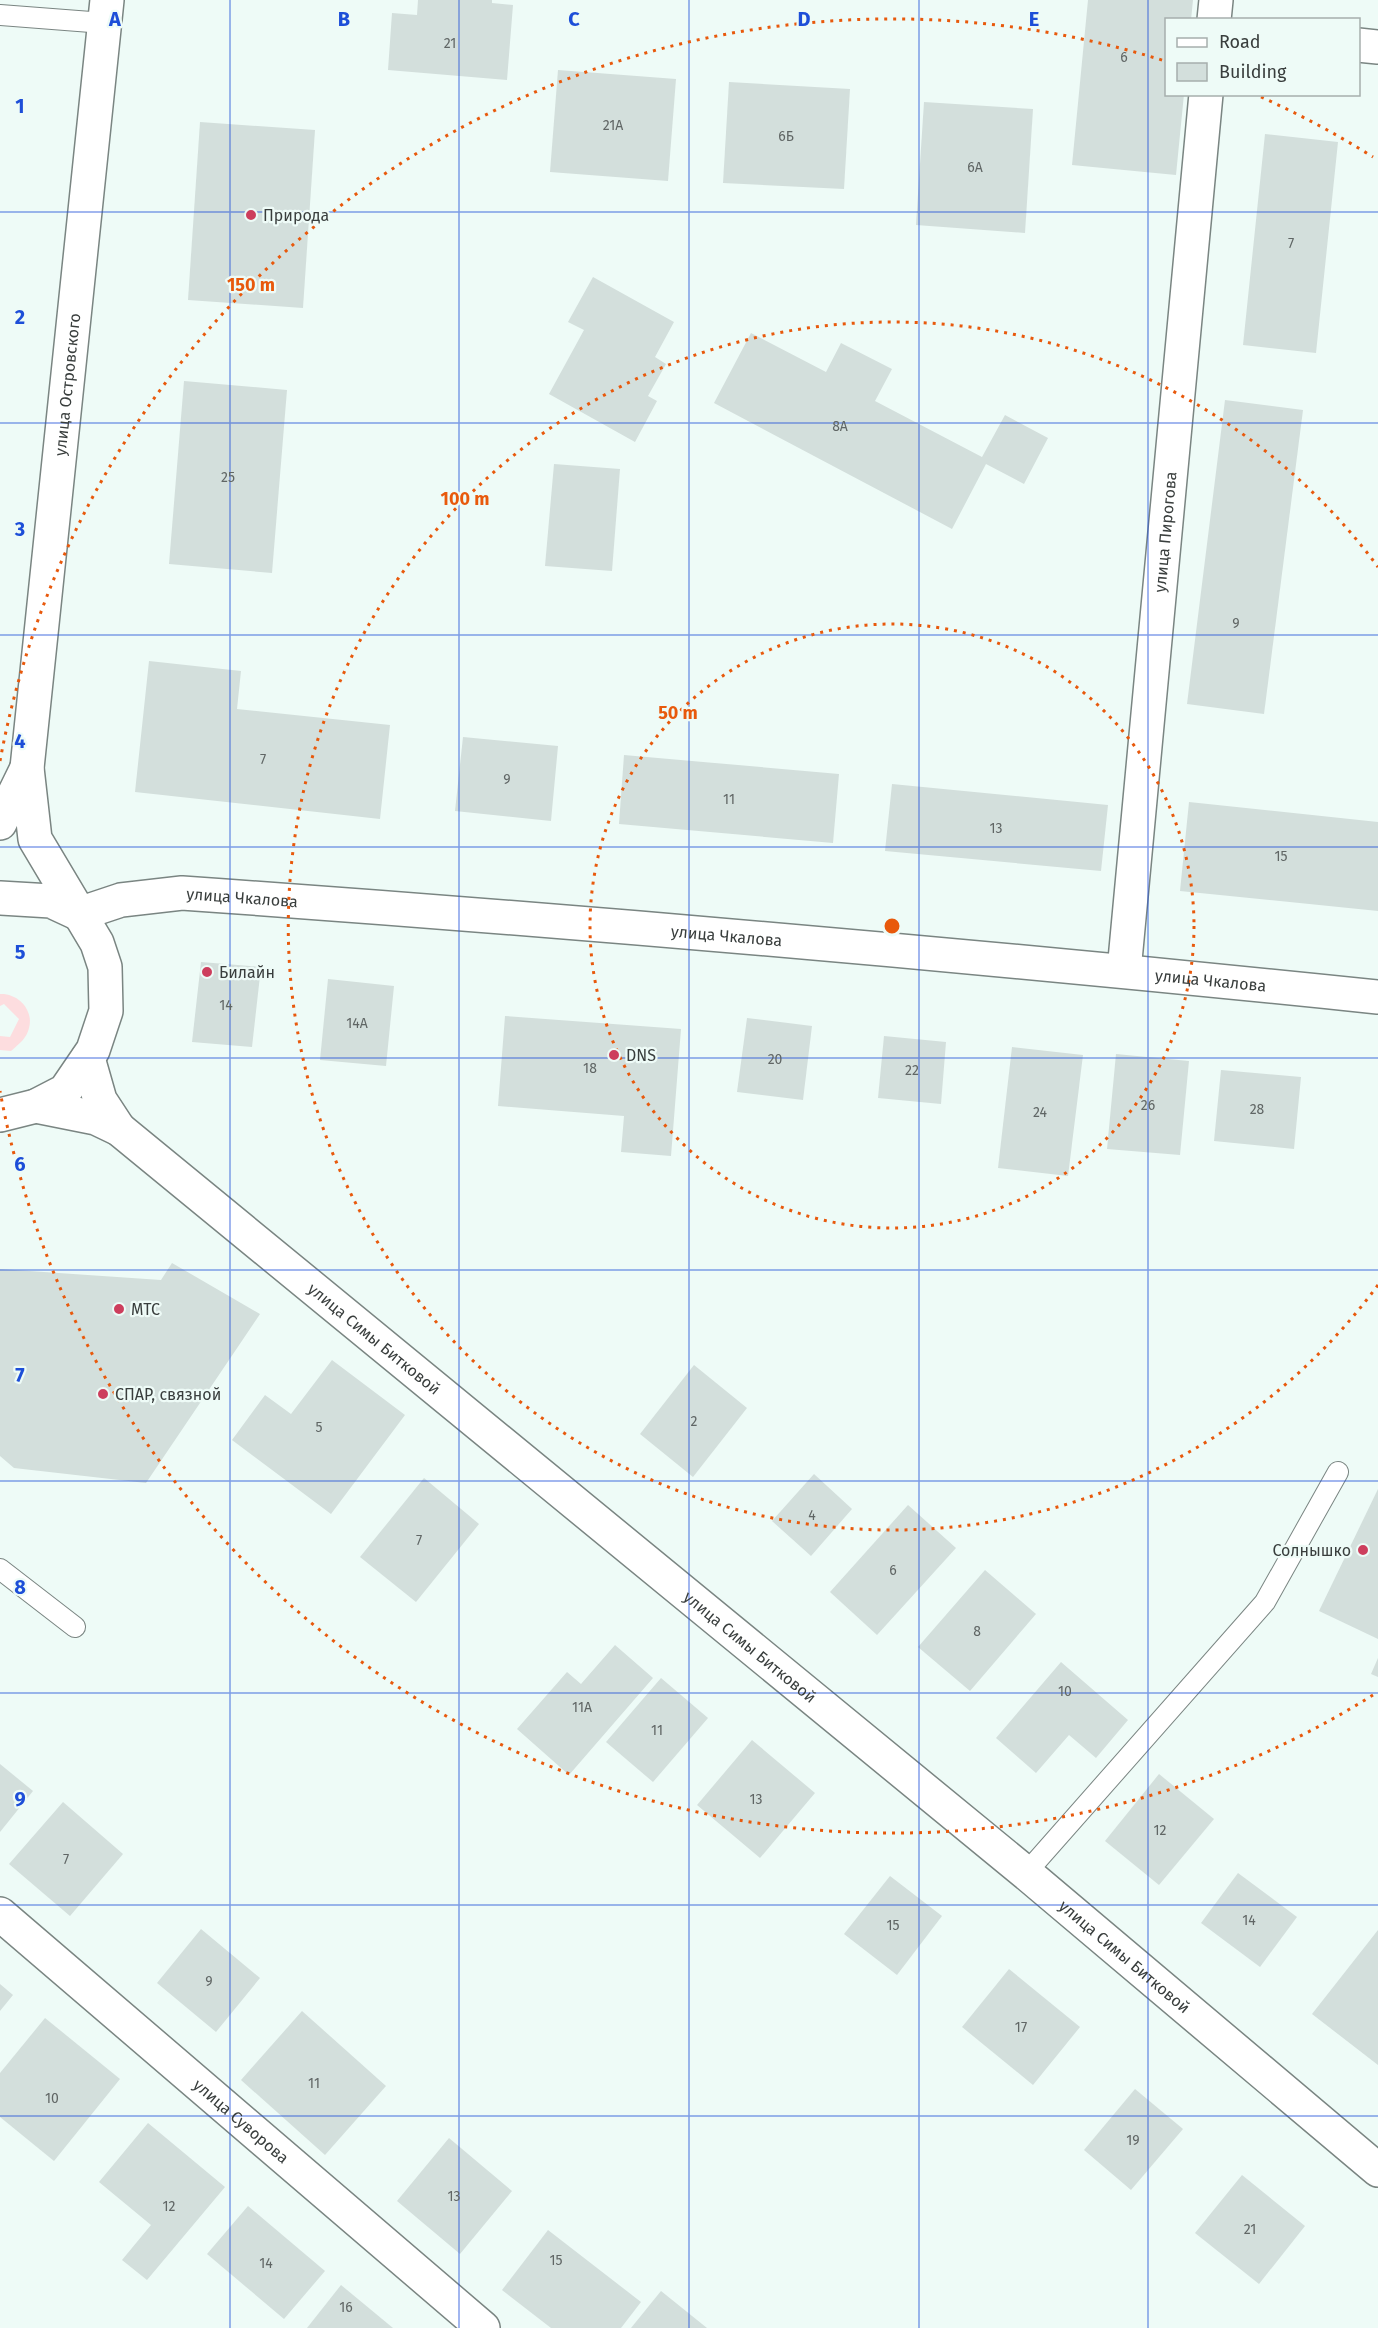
<svg xmlns="http://www.w3.org/2000/svg" width="1378" height="2328" font-family="'Fira Sans',sans-serif">
<style>
.green{fill:#fddddf}
.building{fill:#d3dfdc}
.lines{fill:none;stroke-linecap:round;stroke-linejoin:round}
.lane-casing{stroke:#7a8582;stroke-width:22}
.street-casing{stroke:#7a8582;stroke-width:36}
.secondary-casing{stroke:#7a8582;stroke-width:36}
.lane{stroke:#fff;stroke-width:20}
.street{stroke:#fff;stroke-width:33}
.secondary{stroke:#fff;stroke-width:33}
.grid{fill:none;stroke:#1d4ed8;stroke-width:1.5;stroke-opacity:0.55}
.ring{fill:none;stroke:#e8590c;stroke-width:3;stroke-dasharray:3 6}
.poi-dot{fill:#cd3e5d;stroke:#eefbf7;stroke-width:2}
.labels{text-anchor:middle;dominant-baseline:central;stroke-width:4.5;stroke-linejoin:round;paint-order:stroke}
.number-label{font-size:14px;fill:#606665}
.poi-label{font-size:16px;fill:#393e3d;stroke:#eefbf7;text-anchor:start}
.street-label{font-size:16px;fill:#393e3d;stroke:#eefbf7}
.grid-label{font-size:20px;text-anchor:middle;font-weight:bold;fill:#1d4ed8;stroke:#eefbf7;stroke-width:4.5;stroke-linejoin:round;paint-order:stroke}
.centre{fill:#e8590c;stroke:#eefbf7;stroke-width:3}
.ring-label{font-size:18px;text-anchor:middle;font-weight:bold;fill:#e8590c;stroke:#eefbf7;stroke-width:4.5;stroke-linejoin:round;paint-order:stroke}
</style>
<rect width="100%" height="100%" fill="#eefbf7"/>
<path class="green" d="M0,994c18,-1 34,16 29,34 -2,10 -10,16 -18,23l-11,-1v-14l10,1 9,-18 -15,-15 -4,2z"/>
<g class="building">
<polygon points="418,0 492,0 492,3 513,5 507,80 388,70 392,13 417,15"/>
<polygon points="1088,0 1193,0 1191,20 1166,20 1166,94 1184,94 1176,175 1072,165"/>
<polygon points="558,70 676,79 668,181 550,172"/>
<polygon points="729,82 850,89 844,189 723,183"/>
<polygon points="924,102 1033,109 1025,233 916,225"/>
<polygon points="200,122 315,130 303,308 188,300"/>
<polygon points="1265,134 1338,142 1316,353 1243,345"/>
<polygon points="593,277 674,322 655,357 666,364 648,396 657,401 635,442 549,394 584,330 568,322"/>
<polygon points="751,333 826,372 841,343 892,369 875,401 982,457 1005,415 1048,438 1024,484 986,464 952,529 714,403"/>
<polygon points="184,381 287,390 272,573 169,564"/>
<polygon points="1225,400 1303,410 1264,714 1187,704"/>
<polygon points="554,464 620,469 612,571 545,566"/>
<polygon points="149,661 241,671 237,709 390,725 380,819 135,792"/>
<polygon points="463,737 558,746 551,821 455,811"/>
<polygon points="624,755 839,774 833,843 619,824"/>
<polygon points="892,784 1108,805 1101,871 885,851"/>
<polygon points="1189,802 1378,822 1378,911 1180,891"/>
<polygon points="201,962 261,967 252,1047 192,1042"/>
<polygon points="328,979 394,986 386,1066 320,1060"/>
<polygon points="505,1016 681,1029 671,1156 621,1152 624,1116 498,1106"/>
<polygon points="747,1018 812,1026 803,1100 737,1092"/>
<polygon points="884,1036 946,1042 941,1104 878,1098"/>
<polygon points="1012,1047 1083,1055 1068,1176 998,1168"/>
<polygon points="1116,1054 1189,1061 1180,1155 1107,1149"/>
<polygon points="1221,1070 1301,1077 1294,1149 1214,1141"/>
<polygon points="172,1263 260,1314 146,1483 14,1468 0,1456 0,1269 161,1280"/>
<polygon points="332,1360 405,1415 331,1514 232,1440 265,1395 291,1414"/>
<polygon points="694,1365 747,1408 693,1477 640,1434"/>
<polygon points="814,1474 852,1509 811,1556 772,1521"/>
<polygon points="424,1478 479,1524 416,1602 360,1557"/>
<polygon points="1378,1489 1378,1639 1319,1611"/>
<polygon points="908,1505 956,1548 877,1635 830,1592"/>
<polygon points="985,1570 1036,1614 970,1691 918,1647"/>
<polygon points="615,1645 653,1678 569,1775 517,1729 567,1672 581,1684"/>
<polygon points="1378,1658 1378,1677 1371,1674"/>
<polygon points="1061,1662 1128,1720 1096,1758 1069,1735 1036,1773 996,1738"/>
<polygon points="661,1678 708,1718 653,1782 606,1742"/>
<polygon points="752,1740 815,1793 760,1858 697,1805"/>
<polygon points="0,1764 33,1791 0,1832"/>
<polygon points="1159,1774 1214,1819 1159,1885 1105,1841"/>
<polygon points="63,1802 123,1854 70,1916 9,1864"/>
<polygon points="1238,1873 1297,1917 1260,1967 1201,1923"/>
<polygon points="890,1876 942,1916 897,1975 844,1934"/>
<polygon points="201,1929 260,1978 216,2032 157,1983"/>
<polygon points="1378,1930 1378,2065 1312,2014"/>
<polygon points="1009,1969 1080,2027 1033,2085 962,2027"/>
<polygon points="0,1984 13,1995 0,2011"/>
<polygon points="302,2011 386,2086 325,2155 241,2080"/>
<polygon points="45,2018 120,2079 54,2161 0,2117 0,2073"/>
<polygon points="1135,2089 1183,2129 1131,2190 1084,2150"/>
<polygon points="148,2123 225,2187 147,2280 122,2260 151,2225 99,2182"/>
<polygon points="449,2138 512,2191 460,2254 397,2201"/>
<polygon points="1242,2175 1305,2226 1259,2284 1195,2233"/>
<polygon points="248,2206 325,2271 284,2319 207,2254"/>
<polygon points="548,2230 641,2302 621,2328 551,2328 502,2290"/>
<polygon points="341,2285 393,2328 307,2328"/>
<polygon points="661,2291 707,2328 631,2328"/>
</g>
<g class="lines">
<defs>
<g id="lane">
<polyline points="0,15 104,23"/>
<polyline points="0,1569 75,1627"/>
<polyline points="1026,1873 1265,1602 1338,1472"/>
</g>
<g id="street">
<polyline points="1214,20 1216,0"/>
<polyline points="1358,45 1378,47"/>
<path id="s1" d="M79,914l42,-14 61,-7c399,28 798,63 1196,104"/>
<path id="s2" d="M1124,971l82,-877"/>
<path id="s3" d="M0,1914l483,414"/>
</g>
<g id="secondary">
<polyline points="0,823 27,768"/>
<polyline points="0,898 51,901 79,914"/>
<polyline points="88,1058 100,1100 119,1129"/>
<path id="s4" d="M36,1106l60,12 23,11 907,744 352,297"/>
<path id="s5" d="M0,1115l36,-9 29,-15 28,-41 13,-39 -1,-44 -8,-24 -62,-104 -8,-71 80,-768"/>
</g>
</defs>
<use href="#lane" class="lane-casing"/>
<use href="#street" class="street-casing"/>
<use href="#secondary" class="secondary-casing"/>
<use href="#lane" class="lane"/>
<use href="#street" class="street"/>
<use href="#secondary" class="secondary"/>
</g>
<path class="grid" d="M230,0v2328M459,0v2328M689,0v2328M919,0v2328M1148,0v2328M0,212h1378M0,423h1378M0,635h1378M0,847h1378M0,1058h1378M0,1270h1378M0,1481h1378M0,1693h1378M0,1905h1378M0,2116h1378"/>
<g class="ring">
<circle cx="892" cy="926" r="302"/>
<path d="M1378 1285A604 604 0 1 1 1378 567"/>
<path d="M1373 1695A907 907 0 0 1 0 1091M0 761A907 907 0 0 1 1165 61M1261 97A907 907 0 0 1 1373 157"/>
</g>
<g class="poi-dot">
<circle cx="251" cy="215" r="6"/>
<circle cx="207" cy="972" r="6"/>
<circle cx="614" cy="1055" r="6"/>
<circle cx="119" cy="1309" r="6"/>
<circle cx="103" cy="1394" r="6"/>
<circle cx="1363" cy="1550" r="6"/>
</g>
<g class="labels">
<g class="number-label">
<text x="450" y="43">21</text>
<text x="1124" y="57">6</text>
<text x="613" y="125">21А</text>
<text x="786" y="136">6Б</text>
<text x="975" y="167">6А</text>
<text x="1291" y="243">7</text>
<text x="840" y="426">8А</text>
<text x="228" y="477">25</text>
<text x="1236" y="623">9</text>
<text x="263" y="759">7</text>
<text x="507" y="779">9</text>
<text x="729" y="799">11</text>
<text x="996" y="828">13</text>
<text x="1281" y="856">15</text>
<text x="226" y="1005">14</text>
<text x="357" y="1023">14А</text>
<text x="775" y="1059">20</text>
<text x="590" y="1068">18</text>
<text x="912" y="1070">22</text>
<text x="1148" y="1105">26</text>
<text x="1257" y="1109">28</text>
<text x="1040" y="1112">24</text>
<text x="694" y="1421">2</text>
<text x="319" y="1427">5</text>
<text x="812" y="1515">4</text>
<text x="419" y="1540">7</text>
<text x="893" y="1570">6</text>
<text x="977" y="1631">8</text>
<text x="1065" y="1691">10</text>
<text x="582" y="1707">11А</text>
<text x="657" y="1730">11</text>
<text x="756" y="1799">13</text>
<text x="1160" y="1830">12</text>
<text x="66" y="1859">7</text>
<text x="1249" y="1920">14</text>
<text x="893" y="1925">15</text>
<text x="209" y="1981">9</text>
<text x="1021" y="2027">17</text>
<text x="314" y="2083">11</text>
<text x="52" y="2098">10</text>
<text x="1133" y="2140">19</text>
<text x="454" y="2196">13</text>
<text x="169" y="2206">12</text>
<text x="1250" y="2229">21</text>
<text x="556" y="2260">15</text>
<text x="266" y="2263">14</text>
<text x="346" y="2307">16</text>
</g>
<g class="poi-label">
<text x="263" y="215">Природа</text>
<text x="219" y="972">Билайн</text>
<text x="626" y="1055">DNS</text>
<text x="131" y="1309">МТС</text>
<text x="115" y="1394">СПАР, связной</text>
<text x="1351" y="1550" text-anchor="end">Солнышко</text>
</g>
<g class="street-label">
<text stroke="none"><textPath href="#s5" startOffset="808">улица Островского</textPath></text>
<text stroke="none"><textPath href="#s2" startOffset="441">улица Пирогова</textPath></text>
<text stroke="none"><textPath href="#s1" startOffset="166">улица Чкалова</textPath></text>
<text stroke="none"><textPath href="#s1" startOffset="652">улица Чкалова</textPath></text>
<text stroke="none"><textPath href="#s1" startOffset="1138">улица Чкалова</textPath></text>
<text stroke="none"><textPath href="#s4" startOffset="417">улица Симы Битковой</textPath></text>
<text stroke="none"><textPath href="#s4" startOffset="903">улица Симы Битковой</textPath></text>
<text stroke="none"><textPath href="#s4" startOffset="1389">улица Симы Битковой</textPath></text>
<text stroke="none"><textPath href="#s3" startOffset="318">улица Суворова</textPath></text>
</g>
</g>
<g class="grid-label">
<text x="115" y="26">A</text>
<text x="344" y="26">B</text>
<text x="574" y="26">C</text>
<text x="804" y="26">D</text>
<text x="1034" y="26">E</text>
<text x="20" y="113">1</text>
<text x="20" y="324">2</text>
<text x="20" y="536">3</text>
<text x="20" y="748">4</text>
<text x="20" y="959">5</text>
<text x="20" y="1171">6</text>
<text x="20" y="1382">7</text>
<text x="20" y="1594">8</text>
<text x="20" y="1806">9</text>
</g>
<circle cx="892" cy="926" r="9" class="centre"/>
<g class="ring-label">
<text x="251" y="291">150 m</text>
<text x="465" y="505">100 m</text>
<text x="678" y="719">50 m</text>
</g>
<rect x="1165" y="18" width="195" height="78" fill="#eefbf7" stroke="#a6afad" stroke-width="1.5"/>
<rect x="1177" y="38" width="30" height="9" fill="#ffffff" stroke="#a6afad" stroke-width="1.5"/>
<text x="1219" y="48" font-size="18" fill="#393e3d">Road</text>
<rect x="1177" y="63" width="30" height="18" fill="#d3dfdc" stroke="#a6afad" stroke-width="1.5"/>
<text x="1219" y="78" font-size="18" fill="#393e3d">Building</text>
</svg>
